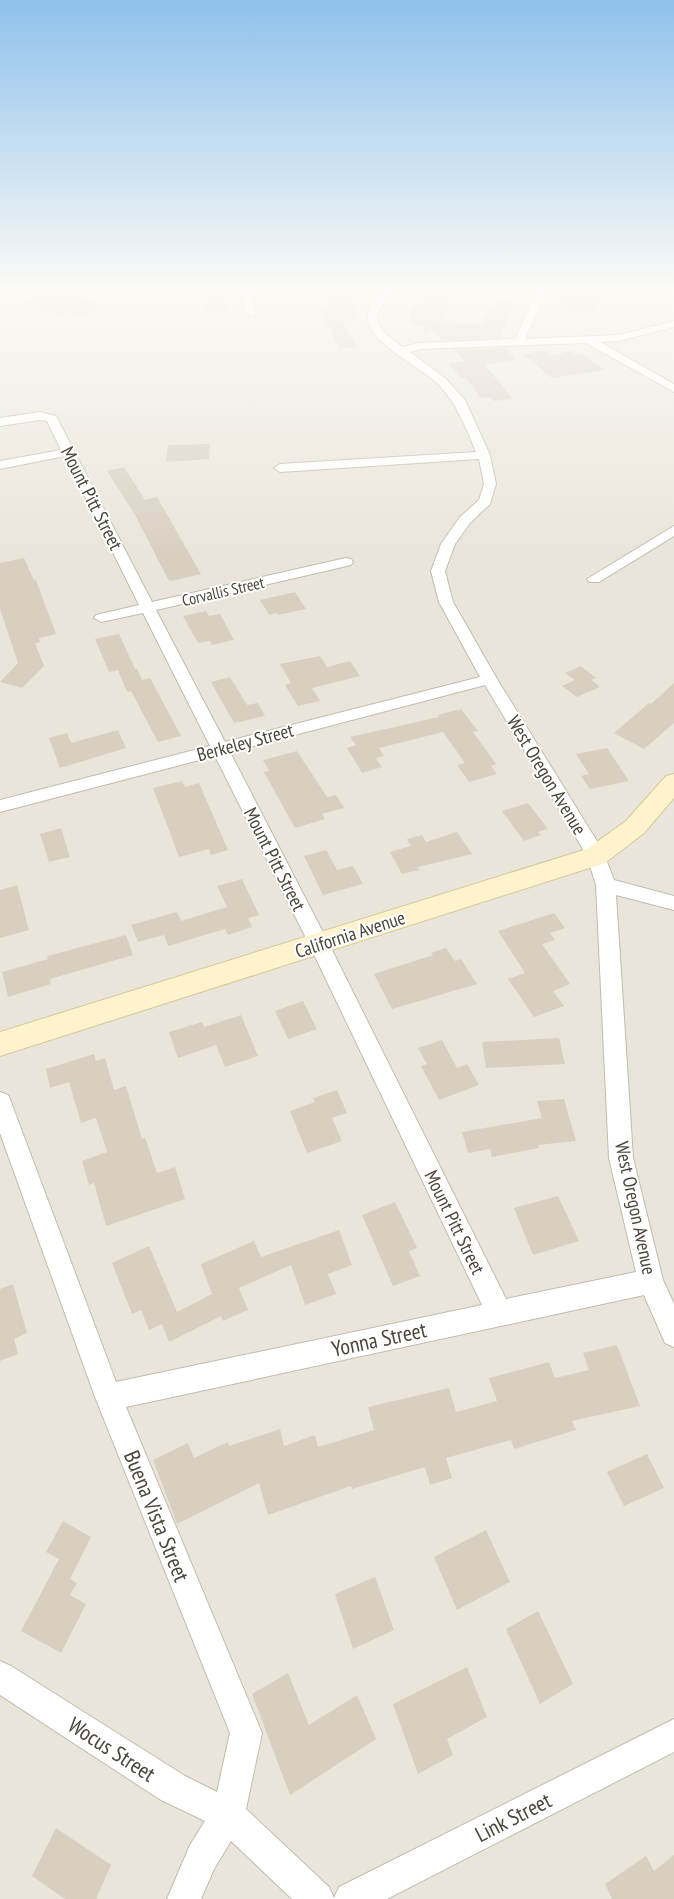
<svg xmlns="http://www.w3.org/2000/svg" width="674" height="1899" font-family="'PT Sans Narrow',sans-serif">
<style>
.residential{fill:#eae5da}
.building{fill:#d8cfc1}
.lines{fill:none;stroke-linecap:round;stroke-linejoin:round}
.street-casing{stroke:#c2bbae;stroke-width:2}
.secondary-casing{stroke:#d6c79b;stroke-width:2}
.street{fill:#fff;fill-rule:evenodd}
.secondary{fill:#fff3cd;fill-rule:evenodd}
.labels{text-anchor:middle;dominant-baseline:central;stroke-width:4;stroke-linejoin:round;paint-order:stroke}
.far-street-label{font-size:16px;fill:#4b4439;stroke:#fff}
.street-label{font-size:19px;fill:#4b4439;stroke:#fff}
.near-street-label{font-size:22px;fill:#4b4439;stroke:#fff}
</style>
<rect width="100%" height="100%" fill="#f6f3ec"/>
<rect class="residential" x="0" y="291" width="674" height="1608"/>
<g class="building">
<polygon points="49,291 93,291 79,297 109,305 82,318 66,313 60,316 20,304"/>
<polygon points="202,291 225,291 230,311 203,312"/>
<polygon points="327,291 354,291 355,320 341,320 356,347 340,349 320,311 327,307"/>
<polygon points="428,291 453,293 446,313 436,322 482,325 488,312 493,305 496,306 499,299 514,300 501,338 443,340 430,328 425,333 423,325 411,325 410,310 419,302 424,303"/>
<polygon points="563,291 598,291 597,316 558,309"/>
<polygon points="504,348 517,359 485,365 513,399 494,401 490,397 481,398 465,377 462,378 448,364 465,361 453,350"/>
<polygon points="546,351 552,356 570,351 577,355 582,354 605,370 552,378 523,354"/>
<polygon points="210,444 209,459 166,462 168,445"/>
<polygon points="124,467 145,500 157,497 201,574 171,581 168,579 135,515 107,471"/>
<polygon points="24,558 34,581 36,580 56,634 39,638 40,642 35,643 44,666 22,688 0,682 18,663 0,609 0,563"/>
<polygon points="295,592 306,609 278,615 276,613 269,615 260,600"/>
<polygon points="206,611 209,616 220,614 234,640 212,645 210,641 198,643 183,616"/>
<polygon points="119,634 135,669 137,668 142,680 150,678 181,736 158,742 131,691 127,692 118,670 109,672 95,639"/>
<polygon points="320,656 327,667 350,661 360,676 312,688 320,701 298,706 285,685 291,683 280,664"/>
<polygon points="581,666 596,678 591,680 600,687 577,697 562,686 575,680 565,673"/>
<polygon points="230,677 247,705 258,703 265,716 234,723 211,682"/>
<polygon points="674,683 674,723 644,749 614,733 649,703 651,704"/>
<polygon points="461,709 478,731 473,732 496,764 491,766 497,774 469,782 457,765 465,763 443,732 379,748 384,756 376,758 382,767 362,773 347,748 356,745 350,737 439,717 438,715"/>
<polygon points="118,730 126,748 60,768 49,738 67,733 71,743"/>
<polygon points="607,748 629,781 590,789 581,776 589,774 576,754"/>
<polygon points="297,751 327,797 336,795 344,808 322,814 325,819 295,828 264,772 269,771 263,760"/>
<polygon points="182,781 185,787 199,783 228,850 211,855 209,849 179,857 153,788"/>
<polygon points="528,803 548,829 538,832 541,835 524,841 502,811"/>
<polygon points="61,828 70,857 49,862 40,834"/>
<polygon points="457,832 472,854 418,867 419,870 402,874 390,852 411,846 407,839 422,835 426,842"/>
<polygon points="326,850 337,870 353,866 363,884 323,895 304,856"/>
<polygon points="242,879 259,915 248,918 252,927 228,935 225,929 168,946 164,935 138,942 131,925 177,912 181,921 227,907 217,886"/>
<polygon points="17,885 29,930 0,938 0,890"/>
<polygon points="554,913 565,928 550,933 555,940 542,944 570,984 553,991 564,1006 534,1017 508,979 525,973 498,931"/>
<polygon points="126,935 133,955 50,979 51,984 8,997 2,972 48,959 47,956"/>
<polygon points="446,948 455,961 461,959 477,984 392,1009 374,974 433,955 431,953"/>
<polygon points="303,1001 317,1029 288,1039 275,1011"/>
<polygon points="241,1015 258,1056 225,1067 216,1045 178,1058 169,1032 202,1022 204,1027"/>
<polygon points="559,1038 565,1064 486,1068 482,1042"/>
<polygon points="442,1040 457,1068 467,1064 479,1085 439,1100 421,1066 427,1064 418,1048"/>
<polygon points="94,1054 96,1061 105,1058 114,1090 126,1086 142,1139 145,1137 157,1173 175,1167 185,1199 106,1226 94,1183 89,1185 82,1161 107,1152 96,1118 81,1123 69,1082 50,1088 46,1069"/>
<polygon points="337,1090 347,1113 332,1118 342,1141 307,1153 290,1111 315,1102 313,1098"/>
<polygon points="564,1099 576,1141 538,1145 539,1148 492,1157 490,1149 468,1153 462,1132 542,1118 537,1101"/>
<polygon points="558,1196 579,1241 533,1255 514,1208"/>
<polygon points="395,1202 417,1248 409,1251 420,1276 393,1286 362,1215"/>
<polygon points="339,1230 352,1265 328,1274 336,1294 305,1305 291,1265 239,1288 248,1310 223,1321 221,1316 169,1342 162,1324 149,1330 141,1310 132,1314 112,1263 149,1246 177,1312 212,1294 201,1264 254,1241 261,1257"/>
<polygon points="13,1284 27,1333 14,1339 18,1354 0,1361 0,1289"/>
<polygon points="617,1345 640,1406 572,1421 576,1430 514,1449 511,1440 446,1458 452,1478 430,1485 425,1467 352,1489 351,1486 268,1515 259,1483 177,1524 153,1460 188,1443 194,1458 228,1442 229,1446 280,1429 284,1446 315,1435 318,1447 374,1430 368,1407 449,1388 456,1412 497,1401 489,1378 549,1362 555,1378 589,1370 583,1353"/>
<polygon points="647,1454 664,1488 624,1506 607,1472"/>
<polygon points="63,1521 91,1537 70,1579 77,1583 70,1595 86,1604 61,1653 21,1631 59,1559 46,1552"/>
<polygon points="486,1530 510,1582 457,1610 434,1557"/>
<polygon points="375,1577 394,1630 353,1649 335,1594"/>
<polygon points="538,1611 573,1684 540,1704 506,1629"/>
<polygon points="467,1667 487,1717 447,1739 453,1755 418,1774 393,1704"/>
<polygon points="288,1673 309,1725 357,1695 376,1739 290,1795 252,1694"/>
<polygon points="56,1828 111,1865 96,1899 65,1899 32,1876"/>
<polygon points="674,1855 674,1899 612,1899 605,1884 646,1856 654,1871"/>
</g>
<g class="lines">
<defs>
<g id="street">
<polygon points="242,291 252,291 255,316 246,314"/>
<path d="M387,291h10c-5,6 -13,10 -17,17 -11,17 11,31 23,39l16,-4 96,-4 22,-48h10l-22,48 94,-4 55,-14v6l-55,14 -19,1 74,42v8l-88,-49 -166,6 -10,3 35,26 20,22 25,55 6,29 -6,20 -20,19 -15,21 -10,27 8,31 44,77 106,172 11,29 60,16v14l-58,-15 17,263 30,122 11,24v43l-9,-4 -21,-48 -518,112 136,326 -16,76 83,78 5,11 5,-11 335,-168v33l-287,147h-95l-61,-58 -17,28 -13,30h-34l23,-54 15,-24 -44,-21 -161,-105v-34l11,5 174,110 32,16 13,-59 -135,-336 -95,-264v-41l8,3 3,7 105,280 366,-77 -173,-361 -94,-188 -215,56v-12l210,-54 -67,-133 -42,9 -7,-4 2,-3 43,-10 -74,-149 -65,13v-8l61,-11 -14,-29 -7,-1 -40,6v-8l40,-6 16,4 96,186 194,-44 5,1 2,3 -2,3 -195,45 69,132 255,-65 -41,-75 -8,-31 10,-27 19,-27 19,-17 5,-16 -5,-25 -199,13 -6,-4 6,-4 196,-12c-10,-24 -19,-48 -37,-67 -17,-19 -85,-47 -69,-78 3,-6 12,-12 17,-16zM485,685l102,171 9,29 13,273 27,114 -130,27 -177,-355 -99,-192z"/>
<polygon points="674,526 674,536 599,582 589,582 587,579"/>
</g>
<polygon id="secondary" points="674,774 674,798 644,833 605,863 0,1056 0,1032 587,849 626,821 666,776"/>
</defs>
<use href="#street" class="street-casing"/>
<use href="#secondary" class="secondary-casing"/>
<use href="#street" class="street"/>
<use href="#secondary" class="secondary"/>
</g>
<linearGradient id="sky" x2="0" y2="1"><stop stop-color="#8fc1ec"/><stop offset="0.52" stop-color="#fbfaf6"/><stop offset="1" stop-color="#fbfaf6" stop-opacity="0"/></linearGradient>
<rect width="674" height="556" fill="url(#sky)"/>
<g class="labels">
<g class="far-street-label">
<text transform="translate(223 591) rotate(-13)">Corvallis Street</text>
</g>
<g class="street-label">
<text transform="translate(92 498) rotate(63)">Mount Pitt Street</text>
<text transform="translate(245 742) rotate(-15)">Berkeley Street</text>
<text transform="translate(547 775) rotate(59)">West Oregon Avenue</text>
<text transform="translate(275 859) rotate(63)">Mount Pitt Street</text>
<text transform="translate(350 934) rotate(-18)">California Avenue</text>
<text transform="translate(636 1208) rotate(78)">West Oregon Avenue</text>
<text transform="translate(455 1222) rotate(64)">Mount Pitt Street</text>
</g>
<g class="near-street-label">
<text transform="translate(379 1339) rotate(-12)">Yonna Street</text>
<text transform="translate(157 1516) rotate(68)">Buena Vista Street</text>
<text transform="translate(112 1749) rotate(33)">Wocus Street</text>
<text transform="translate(513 1817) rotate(-27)">Link Street</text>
</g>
</g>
</svg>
